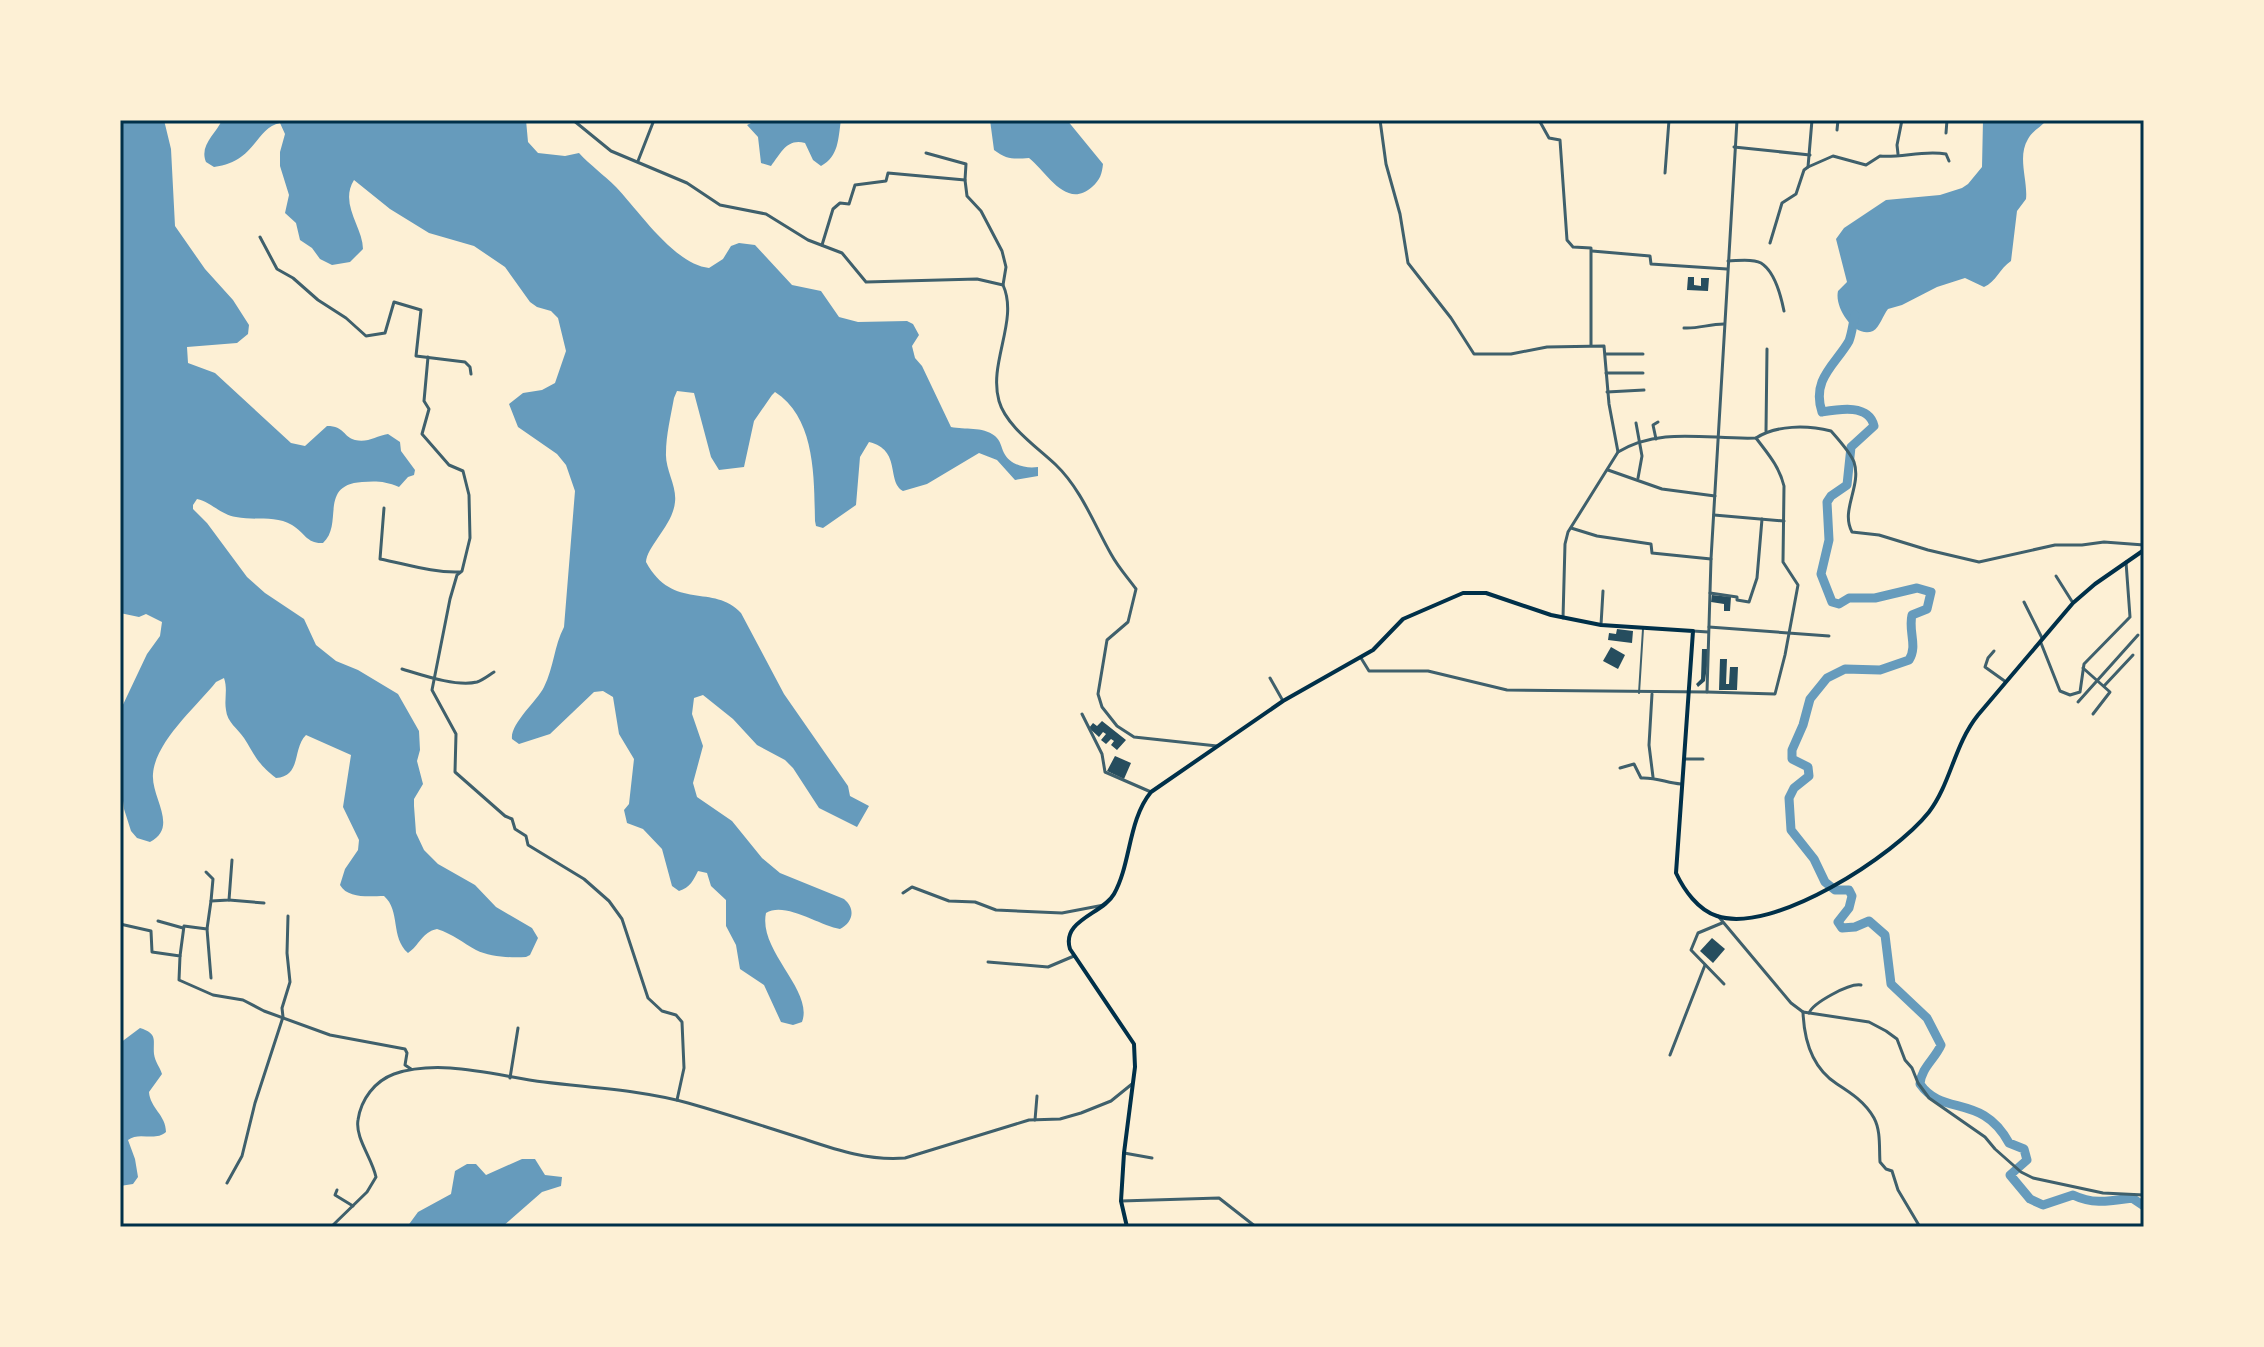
<svg xmlns="http://www.w3.org/2000/svg" width="2264" height="1347" font-family="'Source Serif 4',serif">
<style>
.water{fill:#669bbc}
.lines{fill:none;stroke-linecap:round;stroke-linejoin:round}
.river{stroke:#669bbc;stroke-width:9}
.building{fill:#264d5e}
.pedestrian{stroke:#3f606c;stroke-width:2}
.minor{stroke:#3f606c;stroke-width:3}
.secondary{stroke:#003049;stroke-width:4}
.neatline{fill:none;stroke:#003049;stroke-width:3}
</style>
<rect width="100%" height="100%" fill="#fdf0d5"/>
<g class="water">
<path d="M120,120h44l7,29 4,77 30,43 28,31 16,25 -1,9 -11,9 -50,4 1,16 27,10 76,70 14,3 22,-20c18,0 16,11 28,14 13,3 21,-4 33,-6l12,8 1,9 14,19 -1,5 -6,2 -9,10c-14,-6 -23,-6 -37,-5 -44,3 -18,42 -39,61 -16,1 -18,-10 -31,-18 -17,-10 -37,-4 -56,-8 -15,-2 -25,-15 -39,-18l-4,6v4l14,14 40,54 18,16 39,26 12,26 20,16 22,9 40,24 21,37 1,19 -3,11 6,23 -9,15v7l2,27 8,17 14,14 37,21 21,22 36,21 6,10 -8,17 -4,2c-15,1 -36,0 -50,-7 -13,-7 -23,-16 -39,-21 -15,3 -18,17 -29,24 -18,-16 -7,-42 -24,-57 -15,0 -36,3 -44,-11l5,-16 13,-19 1,-10 -16,-33 8,-52 -45,-20c-14,14 -4,41 -30,43 -19,-15 -20,-21 -32,-40 -6,-9 -17,-16 -18,-28 -2,-11 2,-20 -2,-32l-8,4c-19,24 -61,60 -63,92 -2,24 26,53 -3,68l-13,-4 -6,-7 -7,-22 -4,-33v-65l27,-57 13,-18 2,-14 -16,-8 -7,3 -19,-4z"/>
<path d="M222,120h304l2,22 10,11 27,3 14,-3c11,12 25,22 37,34 23,24 58,77 93,81l14,-9 8,-13 8,-3 16,2 37,40 29,6 18,26 19,5 49,-1 6,3 6,11 -7,11 3,12 7,8 29,61c14,3 31,-1 44,9 6,5 6,11 9,17 6,12 22,16 34,14v9l-23,4 -18,-20 -18,-7 -52,31 -24,7c-17,-10 -1,-41 -34,-49l-9,15 -4,48 -33,23 -7,-2 -1,-5c-1,-42 1,-103 -40,-129l-3,3 -18,26 -10,46 -25,3 -8,-13 -17,-64 -17,-2 -3,7c-3,17 -8,37 -8,55 -1,16 11,33 9,49 -2,23 -28,44 -29,60 27,50 68,21 95,51l43,81 64,92 2,10 19,10 -12,21 -38,-19 -26,-40 -8,-8 -28,-15 -24,-26 -30,-24 -9,3 -2,16 11,32 -10,37 4,14 35,24 30,37 18,15 64,26c12,10 9,23 -4,30 -20,-3 -55,-28 -74,-16 -8,38 48,77 36,109l-9,3 -12,-3 -17,-37 -24,-16 -4,-24 -10,-19v-26l-15,-14 -4,-13 -9,-2c-4,8 -8,17 -19,20l-7,-5 -10,-37 -19,-20 -16,-6 -3,-13 5,-6 5,-45 -15,-25 -6,-37 -10,-6 -9,1 -44,42 -31,10 -7,-5c-2,-15 25,-38 32,-52 10,-20 10,-41 20,-60l11,-136 -9,-26 -9,-11 -39,-27 -9,-23 14,-11 19,-3 13,-7 11,-32 -8,-33 -7,-7 -14,-4 -7,-5 -25,-35 -31,-21 -45,-13 -39,-24 -36,-29c-15,24 9,47 9,69l-13,13 -18,3 -12,-6 -8,-11 -12,-8 -4,-17 -11,-10 4,-18 -9,-29v-14l5,-18 -5,-11c-25,5 -24,39 -66,44l-8,-5c-7,-17 10,-28 16,-42z"/>
<path d="M757,120h84c-3,19 -2,36 -20,46l-8,-6 -8,-17c-18,-5 -24,10 -34,23l-10,-3 -3,-26 -11,-12z"/>
<path d="M990,120h77l36,44c-1,10 -3,16 -11,23 -26,23 -45,-15 -63,-29 -15,1 -22,2 -35,-8z"/>
<path d="M1983,120h64c-6,7 -15,11 -19,19 -11,18 0,41 -2,60l-9,12 -6,50c-11,7 -15,21 -27,26l-19,-9 -28,9 -35,18 -14,4c-5,6 -8,18 -15,22 -18,8 -39,-23 -35,-40l9,-9 -11,-43 8,-11 42,-28 54,-5 22,-7 6,-4 14,-17z"/>
<path d="M140,1028c18,6 13,11 14,26 1,8 6,13 8,20l-13,18c1,16 17,23 17,40 -11,10 -27,-1 -38,8l7,19 3,18 -5,7 -13,2v-143z"/>
<polygon points="522,1159 535,1159 545,1175 562,1177 561,1186 542,1192 502,1227 407,1227 418,1212 451,1194 455,1171 467,1164 476,1164 486,1175"/>
</g>
<g class="lines">
<path class="river" d="M1855,315c-2,8 -3,18 -6,26 -13,23 -38,38 -27,71 18,-3 47,-8 52,14l-23,21 -4,38 -16,11 -4,6 2,38 -8,34 11,28 7,2 10,-6h26l42,-10 14,4 -4,17 -15,6c-4,16 6,31 -3,45l-29,10 -35,-1 -18,9 -17,21 -7,26 -11,25v9l16,8 1,9 -15,12 -5,10 2,32 23,29 11,23 10,8h14l3,6 -3,12 -11,14 4,6 13,-1 14,-6 16,14 6,49 36,34 14,27c-6,14 -20,23 -21,39 23,33 62,9 89,59l15,6 3,11 -17,15 20,24 13,6 30,-10c21,10 37,6 59,3l12,8"/>
</g>
<g class="building">
<polygon points="1688,277 1694,277 1694,285 1701,286 1701,278 1709,278 1708,291 1687,290"/>
<polygon points="1712,595 1731,597 1730,611 1724,611 1724,604 1711,602"/>
<polygon points="1617,629 1633,631 1632,643 1608,640 1609,633 1616,634"/>
<polygon points="1611,647 1625,655 1618,669 1603,661"/>
<polygon points="1702,649 1707,649 1707,666 1705,681 1698,687 1696,684 1701,679"/>
<polygon points="1720,659 1727,659 1726,684 1729,684 1730,667 1738,667 1737,690 1719,690"/>
<polygon points="1102,721 1126,740 1117,750 1111,745 1114,741 1111,739 1106,744 1101,740 1106,734 1103,732 1099,737 1089,728 1093,723 1097,726"/>
<polygon points="1115,756 1131,763 1124,779 1107,771"/>
<polygon points="1712,938 1725,949 1713,963 1700,951"/>
</g>
<g class="lines">
<polyline class="pedestrian" points="1639,693 1643,629"/>
<g class="minor">
<path d="M573,120l38,31 76,32 33,22 46,9 42,26 34,13 24,29 111,-3 26,6c16,35 -15,78 -4,116 7,25 38,46 57,64 25,24 38,59 55,89 7,13 17,24 25,35l-8,33 -21,18 -9,54 4,13 15,19 17,11 83,9"/>
<polyline points="1380,120 1386,164 1400,214 1408,263 1451,318 1474,354 1511,354 1547,347 1604,346 1609,404 1618,452"/>
<polyline points="1539,120 1549,138 1560,140 1567,240 1573,247 1591,248 1591,345"/>
<polyline points="1678,120 1706,120"/>
<polyline points="1837,130 1838,120"/>
<polyline points="1946,133 1947,120"/>
<polyline points="1734,147 1810,155"/>
<polyline points="926,153 966,164 965,180"/>
<polyline points="1898,154 1897,145 1902,120"/>
<polyline points="638,161 654,120"/>
<path d="M1808,167l25,-11 33,9 14,-9c21,2 43,-6 66,-2l3,7"/>
<polyline points="1665,173 1669,120"/>
<polyline points="260,237 277,269 293,278 318,300 346,318 366,336 385,333 394,302 421,310 416,356 465,362 470,367 471,374"/>
<polyline points="1770,243 1782,203 1796,194 1804,170 1808,167 1812,120"/>
<polyline points="822,245 833,209 840,203 849,204 855,185 886,181 888,173 965,180 967,196 981,211 1002,251 1006,267 1003,285"/>
<polyline points="1592,251 1650,256 1651,264 1727,269"/>
<path d="M1728,261c9,0 24,-3 33,2 13,8 20,33 23,48"/>
<path d="M1684,328c14,1 25,-4 40,-4"/>
<polyline points="1606,354 1643,354"/>
<polyline points="428,357 424,401 429,409 422,434 449,465 463,471 469,495 470,538 462,571 457,575 450,599 432,690 456,734 455,772 505,816 512,819 515,829 526,836 528,845 584,879 609,901 622,919 648,998 662,1011 676,1015 682,1022 684,1068 677,1100"/>
<polyline points="1606,373 1643,373"/>
<polyline points="1607,392 1644,390"/>
<polyline points="1636,423 1642,456 1638,478"/>
<polyline points="1766,431 1767,349"/>
<polyline points="1656,439 1653,425 1658,422"/>
<polyline points="1608,470 1662,489 1715,496"/>
<path d="M384,508l-4,51c26,5 53,14 79,13"/>
<polyline points="1714,515 1784,521"/>
<polyline points="1571,528 1597,536 1651,544 1652,553 1711,559"/>
<polyline points="2056,576 2073,603"/>
<polyline points="1710,593 1737,597 1737,600 1749,602 1757,578 1762,519"/>
<polyline points="2024,602 2042,638"/>
<path d="M1563,618l2,-74 3,-12 50,-80c42,-26 92,-12 138,-14 20,-13 51,-13 75,-7 7,8 19,21 23,31 8,24 -14,48 -2,70l27,3 49,15 51,12 76,-17h27l22,-3 40,3"/>
<polyline points="1601,625 1603,591"/>
<polyline points="1709,627 1829,636"/>
<polyline points="1693,631 1708,632"/>
<polyline points="2041,643 2060,691 2070,695 2080,692 2084,664 2130,617 2126,562"/>
<polyline points="1994,651 1988,658 1985,667 2006,682"/>
<polyline points="1361,658 1369,671 1428,671 1507,690 1707,692 1711,559 1737,120"/>
<polyline points="2083,668 2110,692 2093,714"/>
<path d="M402,669c20,6 54,18 75,13 6,-2 12,-7 17,-10"/>
<polyline points="1270,678 1283,701"/>
<polyline points="2104,686 2133,655"/>
<path d="M1707,692l68,2 10,-39 13,-70 -15,-23 1,-76c-5,-20 -16,-32 -28,-48"/>
<polyline points="1652,694 1649,745 1653,777"/>
<polyline points="2078,702 2138,635"/>
<polyline points="1082,714 1102,754 1105,772 1151,792"/>
<polyline points="1684,759 1703,759"/>
<path d="M1620,768l14,-4 7,14c15,-1 26,5 40,6"/>
<polyline points="206,872 213,879 211,901"/>
<polyline points="903,893 912,887 949,901 975,902 996,910 1062,913 1104,905"/>
<polyline points="229,900 264,903"/>
<path d="M1718,916l73,87 12,9c1,27 9,56 34,72 14,9 28,18 37,34 7,13 5,30 6,44l6,7 6,2 6,19 22,37"/>
<polyline points="158,921 183,928"/>
<polyline points="1722,923 1698,933 1691,950 1724,984"/>
<polyline points="120,924 151,931 152,952 180,956 179,980 213,995 243,1000 264,1011 330,1035 405,1049 407,1053 405,1065 411,1069"/>
<polyline points="207,929 211,901 229,900 232,860"/>
<polyline points="180,956 184,926 207,929 211,978"/>
<polyline points="988,962 1048,967 1074,956"/>
<polyline points="1803,1012 1869,1022 1886,1031 1897,1039 1905,1060 1912,1068 1918,1083 1929,1098 1985,1137 1995,1149 2021,1172 2033,1178 2103,1193 2144,1195"/>
<path d="M1809,1013c4,-10 40,-30 52,-28"/>
<polyline points="1670,1055 1705,965"/>
<polyline points="510,1078 518,1028"/>
<polyline points="1035,1120 1037,1096"/>
<polyline points="1124,1153 1152,1158"/>
<polyline points="227,1183 242,1156 255,1103 283,1017 282,1008 290,982 287,953 288,916"/>
<polyline points="337,1190 335,1195 353,1206"/>
<polyline points="1121,1201 1219,1198 1256,1227"/>
<path d="M331,1227l36,-35 9,-15c-4,-19 -21,-39 -18,-57 3,-21 17,-39 36,-46 47,-16 103,2 150,8 48,6 98,8 144,21 39,11 78,24 116,36 33,11 65,22 101,19l124,-38 31,-1 21,-6 30,-12 21,-17"/>
</g>
<path class="secondary" d="M1127,1227l-6,-26 3,-48 11,-86 -1,-23 -64,-95c-9,-29 33,-35 44,-55 17,-30 14,-74 37,-102l132,-91 90,-51 30,-31 60,-26h23l65,22 50,10 92,6 -17,242c8,17 22,37 41,43 56,19 178,-61 212,-104 22,-29 25,-67 49,-97l95,-112 22,-19 49,-34"/>
</g>
<rect width="2264" height="1347" fill="none" stroke="#fdf0d5" stroke-width="244"/>
<rect x="122" y="122" width="2020" height="1103" class="neatline"/>
</svg>
